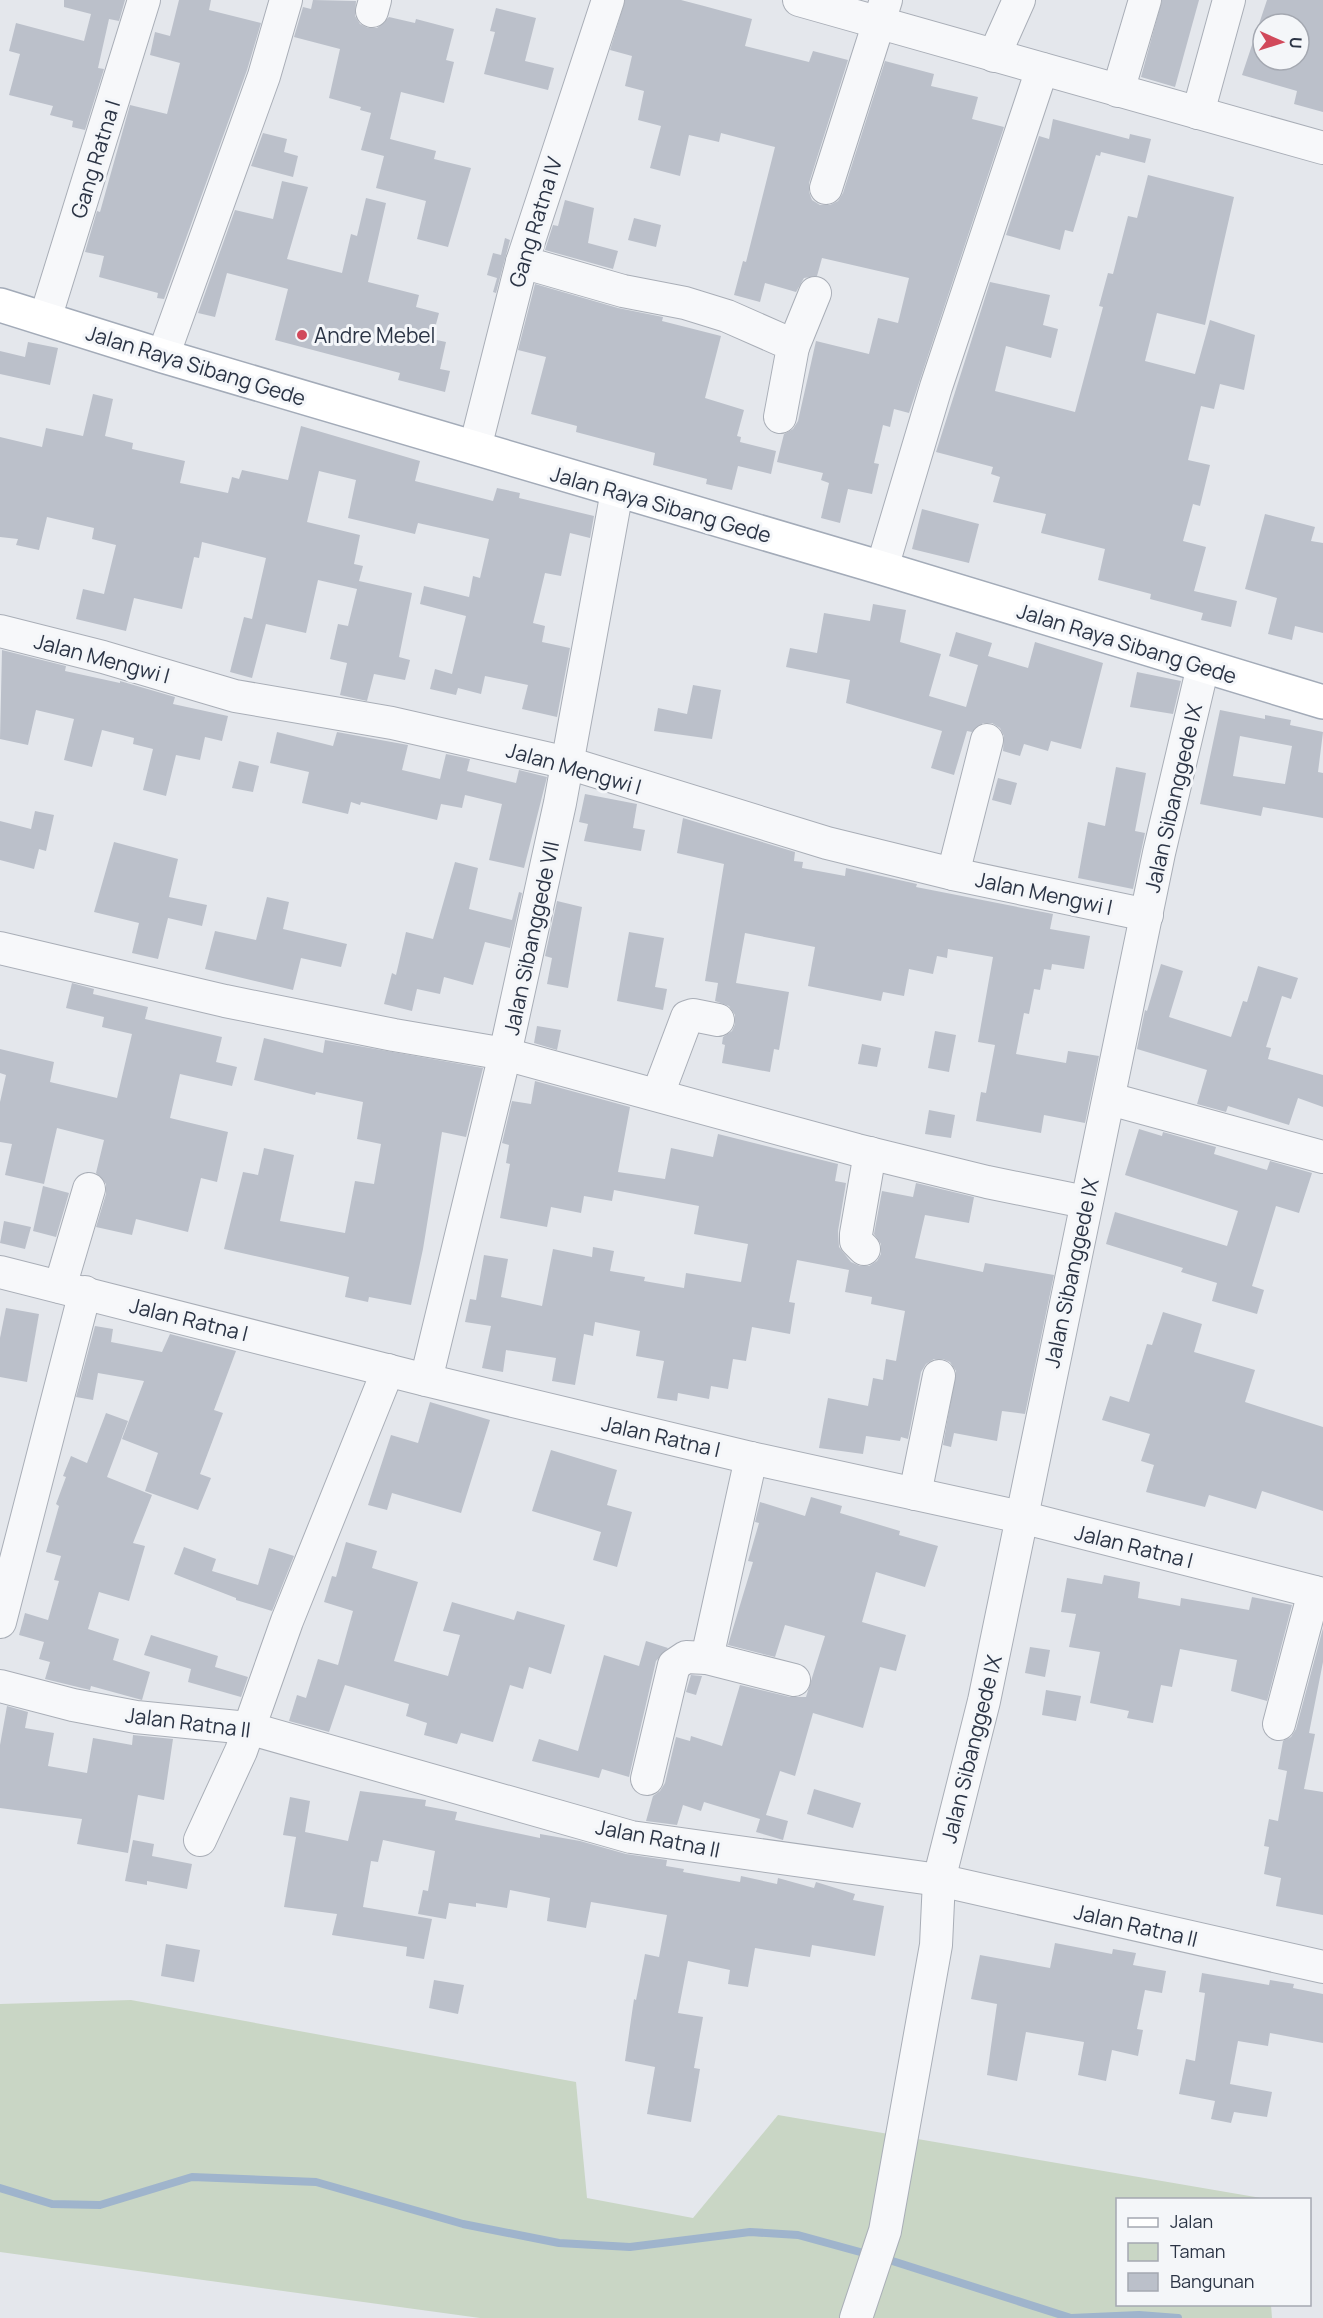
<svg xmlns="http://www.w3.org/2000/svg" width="1323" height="2318" font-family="Manrope,sans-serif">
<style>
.green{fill:#c9d6c5}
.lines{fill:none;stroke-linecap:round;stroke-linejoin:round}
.stream{stroke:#9fb4cc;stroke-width:8}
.building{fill:#bbc0ca;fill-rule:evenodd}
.minor-casing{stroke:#a9aeb7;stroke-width:34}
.major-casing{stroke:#a3abb8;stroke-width:36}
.minor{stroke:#f7f8fa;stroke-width:32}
.major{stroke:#fff;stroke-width:33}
.poi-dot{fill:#d1495b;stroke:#f4f6f9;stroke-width:2}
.labels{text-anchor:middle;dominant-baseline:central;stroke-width:6;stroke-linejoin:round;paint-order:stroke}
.street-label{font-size:21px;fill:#2b3445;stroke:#f4f6f9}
.poi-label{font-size:21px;fill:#2b3445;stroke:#f4f6f9;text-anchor:start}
</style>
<rect width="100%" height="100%" fill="#e4e7ec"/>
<polygon class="green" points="131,2000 576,2082 587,2198 693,2218 778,2115 1267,2199 1118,2200 1118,2304 1271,2305 1272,2318 480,2318 0,2252 0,2004"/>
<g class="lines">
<g class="stream">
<polyline points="0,2188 52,2204 100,2205 192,2177 316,2182 463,2224 559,2243 630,2247 750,2232 798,2235 871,2255"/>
<polyline points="883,2258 1071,2318 1139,2315 1178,2318"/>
</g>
</g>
<g class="building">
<polygon points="64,0 125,0 119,21 109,19 98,68 104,69 85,130 72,127 73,121 50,115 53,106 9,95 20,54 9,51 16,23 84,41 91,14 64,7"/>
<polygon points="179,0 211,0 209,10 261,23 247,70 164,299 157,298 158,293 99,277 104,256 85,252 97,211 100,212 130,105 167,114 180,63 150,55 155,32 170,36"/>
<polygon points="313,0 356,1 355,16 360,24 368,28 377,28 389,17 415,23 416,19 454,29 446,60 454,62 444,103 401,92 390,139 436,151 434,159 471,168 448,247 417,239 426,201 376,188 384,156 361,150 371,113 360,110 361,107 329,98 340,49 294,37 303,7 311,9"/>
<polygon points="625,0 681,0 704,6 752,19 745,46 809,62 813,51 848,60 809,183 809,192 812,200 820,205 830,205 838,201 843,193 885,61 934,74 931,86 978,97 972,119 1004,127 909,413 894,409 890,427 883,425 874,463 879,464 872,494 848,489 840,523 821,518 829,483 821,480 823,473 777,462 784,434 793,429 798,421 816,341 869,354 878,318 898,323 909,278 822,258 817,276 804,278 796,292 765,283 760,302 734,295 743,261 746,262 775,147 721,133 719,142 689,135 680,176 650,168 661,126 638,120 644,91 625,86 632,56 610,50"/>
<polygon points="1162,0 1199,0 1175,87 1141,77"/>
<path d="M1267,0h56v112l-29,-8 3,-13 -55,-16zM1263,24h36v36h-36z"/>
<polygon points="496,8 536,18 525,61 554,68 548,90 484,74 495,32 490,31"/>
<polygon points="1053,119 1129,139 1130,134 1151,139 1145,163 1101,152 1100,156 1096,155 1073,232 1065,230 1060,250 1006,235 1039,136 1049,139"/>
<polygon points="263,133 287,139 284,152 298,156 293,177 251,166"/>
<polygon points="1148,175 1234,197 1205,325 1157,313 1145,361 1195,374 1210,320 1255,335 1244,390 1220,384 1214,409 1201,406 1188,460 1210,465 1200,506 1193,504 1183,541 1206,547 1194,591 1237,601 1231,627 1201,620 1203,613 1150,599 1151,594 1098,580 1105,549 1041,533 1046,514 993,502 1000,477 991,474 993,467 936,452 990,282 1050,295 1043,325 1058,329 1051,358 1006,346 995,391 1075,412 1103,307 1099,306 1108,273 1113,274 1128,216 1137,218"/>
<polygon points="282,181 308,187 287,259 342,273 351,234 357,236 366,198 386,203 368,282 419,295 416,307 439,313 432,339 446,342 440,369 450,371 445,392 398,380 400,373 275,340 288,289 227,273 215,317 198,313 235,210 273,219"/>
<polygon points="565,200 594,208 588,243 618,251 613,269 545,250 553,225 558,226"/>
<polygon points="634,218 661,225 656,247 628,240"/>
<polygon points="505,238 510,240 496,293 493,292 497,278 487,275 493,253 501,255"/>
<polygon points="535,284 618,308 663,317 662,321 721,336 705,398 744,410 737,436 741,437 740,442 776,451 771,474 738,466 732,490 706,484 707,479 653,465 655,453 576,432 577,426 531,414 546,357 518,350"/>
<polygon points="28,342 58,348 50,385 0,374 0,351 25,357"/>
<polygon points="93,394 113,399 105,436 133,443 132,449 185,461 180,483 228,493 232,477 239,479 242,470 288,480 301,426 420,461 415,481 493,501 497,488 520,493 519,498 594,516 590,538 570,533 561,576 545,573 533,623 545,626 542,642 570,648 557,717 522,709 528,685 485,676 481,694 458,688 456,695 430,689 435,669 452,674 466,616 420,604 424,586 469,597 473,576 480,578 489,539 418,523 415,534 348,518 356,480 319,471 307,522 360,535 354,564 363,566 359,581 412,593 399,657 410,660 405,680 374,674 367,701 340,695 347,663 330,659 338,624 348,626 357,589 318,580 306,633 266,624 252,678 230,672 244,617 252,619 266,558 202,542 199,558 194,557 182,609 134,598 126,631 76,619 83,589 104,594 116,545 92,539 94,528 47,517 39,550 16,545 18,539 0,537 0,437 42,447 46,428 83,436"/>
<polygon points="922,509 979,524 969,563 912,549"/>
<polygon points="1265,514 1315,527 1311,541 1323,543 1323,633 1295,626 1292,640 1268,634 1277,598 1245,589"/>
<polygon points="873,604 906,610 900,642 941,654 929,696 966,707 978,665 949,656 956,632 992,643 988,656 1028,668 1035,642 1103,663 1081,749 1051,741 1048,751 1024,744 1020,756 1003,751 1004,736 1000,728 992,723 983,723 972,732 967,731 954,775 931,768 942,731 846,703 850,680 786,667 790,648 817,653 824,613 870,621"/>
<polygon points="2,650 66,666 65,671 120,683 120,681 175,697 173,704 228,716 222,741 205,737 200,760 176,755 166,796 143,790 153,749 133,744 134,738 102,730 92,767 64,760 74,719 36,710 28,745 0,739"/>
<polygon points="1137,672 1181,681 1173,714 1130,707"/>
<polygon points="693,685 721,690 712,739 654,731 658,708 687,714"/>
<path d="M1220,710l45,9v-4l26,5 -1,5 33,7 -5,40 5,1v45l-60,-11 -2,9 -61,-12zM1240,736l52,10 -7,38 -52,-8z"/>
<polygon points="277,732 333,746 337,732 408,745 402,770 440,779 446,754 470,759 467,771 516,783 519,770 547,777 524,868 489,860 502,804 465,795 462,808 441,804 437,820 361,802 360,805 351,802 348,814 302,803 309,772 270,763"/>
<polygon points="239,761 259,766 253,792 232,788"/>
<polygon points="1116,767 1146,773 1135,831 1145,833 1133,889 1078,878 1088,822 1105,826"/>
<polygon points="998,778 1017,783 1011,805 992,800"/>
<polygon points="585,794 637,804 633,828 645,830 641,851 584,841 588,824 579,822"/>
<polygon points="35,811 54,815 46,851 39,849 34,869 0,860 0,821 31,829"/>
<polygon points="683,818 795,852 794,861 803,862 802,868 845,876 846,868 917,884 916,887 1053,914 1050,929 1090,936 1084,969 1052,964 1051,970 1044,969 1040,990 1034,989 1029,1014 1024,1013 1016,1054 1066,1063 1068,1051 1099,1056 1085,1123 1044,1115 1041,1133 976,1121 981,1092 986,1093 995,1045 978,1042 993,957 948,949 947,958 937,956 933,974 909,969 904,996 883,992 881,1001 808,986 815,947 745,933 736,983 789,992 779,1050 774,1049 770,1072 722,1063 725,1045 722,1044 723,1037 732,1031 735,1024 735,1015 729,1006 715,1001 718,983 705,981 724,864 677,853"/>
<polygon points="114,842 178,859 169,897 207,905 202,926 168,918 158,959 132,953 139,923 94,912"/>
<polygon points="455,862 478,868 469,909 512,920 519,892 522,893 510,948 485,942 473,985 444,977 440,994 417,989 412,1011 384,1004 392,973 396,975 406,932 433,939"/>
<polygon points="267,897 289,902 283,929 347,944 341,967 301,958 293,990 205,969 215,931 256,940"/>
<polygon points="557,901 582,907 568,988 547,984 552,958 545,956"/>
<polygon points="629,932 664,938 655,987 667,989 663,1010 617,1001"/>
<polygon points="1161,964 1183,971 1169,1017 1231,1037 1243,1001 1247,1002 1258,966 1298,978 1291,999 1282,996 1266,1047 1271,1048 1268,1059 1323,1075 1323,1107 1298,1098 1289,1125 1228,1106 1226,1112 1197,1104 1207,1070 1137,1049 1145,1010 1147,1011"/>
<polygon points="72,983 94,989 93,994 148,1007 145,1019 222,1037 216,1062 237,1067 232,1086 180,1074 170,1118 228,1132 217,1182 201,1178 188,1232 136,1219 132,1235 96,1227 106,1194 106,1184 96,1173 104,1140 57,1128 44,1184 5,1175 12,1144 0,1142 0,1102 6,1075 0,1073 0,1049 54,1062 50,1082 117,1098 132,1034 102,1027 104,1017 66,1008"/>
<polygon points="537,1026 561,1030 557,1050 534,1043"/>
<polygon points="935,1031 956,1035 949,1072 928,1068"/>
<polygon points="264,1038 323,1053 325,1040 483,1068 466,1137 442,1132 423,1249 411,1305 369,1297 368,1302 345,1297 349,1277 224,1249 243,1172 258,1175 264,1148 294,1155 280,1221 345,1233 355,1181 374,1184 381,1144 357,1139 363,1102 316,1092 315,1095 254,1080"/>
<polygon points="862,1044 881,1048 877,1067 858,1064"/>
<polygon points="535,1081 630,1107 618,1172 665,1179 671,1148 713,1157 718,1134 838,1164 835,1181 846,1183 838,1231 839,1247 851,1262 860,1266 869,1266 877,1261 881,1254 881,1244 874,1234 882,1191 913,1197 916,1183 974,1197 969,1223 925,1215 915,1258 983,1272 985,1263 1054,1275 1025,1414 1002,1411 997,1441 954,1433 951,1447 943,1445 956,1371 950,1362 943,1359 934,1359 926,1364 921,1372 908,1439 901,1437 900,1441 866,1436 863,1454 819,1448 828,1398 868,1406 873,1378 883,1380 886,1359 896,1361 905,1311 871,1304 872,1297 845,1292 849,1270 797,1260 789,1302 795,1303 790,1334 752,1327 746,1361 733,1359 728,1389 711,1386 709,1399 678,1393 677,1401 657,1398 664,1361 636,1356 640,1331 595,1322 593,1336 584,1334 575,1385 552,1381 556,1358 506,1350 503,1372 482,1368 491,1326 465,1322 470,1299 476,1300 484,1255 508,1259 501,1297 542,1306 553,1249 592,1257 593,1247 614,1251 610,1271 645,1277 644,1281 684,1288 686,1273 741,1282 748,1244 694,1234 699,1206 614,1190 612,1201 584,1196 581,1213 551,1207 547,1227 500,1218 510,1164 506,1163 509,1145 502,1143 512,1101 531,1104"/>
<polygon points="929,1110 955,1115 951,1138 925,1134"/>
<polygon points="1139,1129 1162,1136 1163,1132 1216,1147 1214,1154 1267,1170 1270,1161 1312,1173 1299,1213 1276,1206 1252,1286 1264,1290 1257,1314 1212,1301 1217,1283 1181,1272 1183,1268 1106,1244 1115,1212 1227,1246 1238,1211 1125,1175"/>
<polygon points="43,1186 69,1193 56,1237 33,1231"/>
<polygon points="4,1221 31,1227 25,1249 0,1243"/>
<polygon points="6,1308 39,1314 27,1382 0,1377 0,1338"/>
<polygon points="1163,1312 1202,1324 1194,1352 1255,1370 1245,1402 1323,1427 1323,1511 1262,1491 1256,1509 1209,1495 1205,1507 1146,1492 1154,1465 1141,1461 1150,1434 1102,1420 1110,1396 1129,1402 1147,1344 1152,1345"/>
<polygon points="95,1326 113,1329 111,1342 162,1352 170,1334 236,1351 214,1410 223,1413 200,1474 211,1478 198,1510 145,1491 158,1453 122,1439 144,1381 98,1373 93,1400 76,1397"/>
<polygon points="430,1402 490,1420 461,1513 392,1493 387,1510 368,1505 391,1435 418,1443"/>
<polygon points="106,1413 128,1421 107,1477 152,1495 133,1543 145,1546 129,1601 99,1592 88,1629 119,1639 113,1660 150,1672 142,1700 91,1686 90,1690 45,1679 50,1662 39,1659 44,1642 19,1635 25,1613 48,1620 59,1581 54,1580 61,1556 46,1552 59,1506 56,1504 66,1477 63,1476 71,1456 87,1463"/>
<polygon points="551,1450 617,1470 607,1505 632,1512 617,1567 593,1560 601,1532 532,1511"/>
<polygon points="811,1497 842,1506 840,1513 900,1531 899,1535 938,1546 925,1587 876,1572 862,1622 906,1635 896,1671 880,1667 863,1728 813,1713 795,1776 780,1771 766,1815 788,1821 783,1840 756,1832 760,1819 704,1802 701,1811 683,1805 677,1825 646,1821 653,1796 660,1791 665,1783 676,1737 690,1741 691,1736 722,1746 740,1685 790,1697 806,1697 825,1636 785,1625 775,1657 728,1645 753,1562 748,1561 759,1523 755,1522 760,1502 805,1516"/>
<polygon points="346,1542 377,1551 372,1568 418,1582 394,1661 448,1676 460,1635 443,1631 452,1602 514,1620 517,1611 565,1625 551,1674 529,1667 523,1689 510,1685 493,1742 461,1733 457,1744 424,1735 427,1723 406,1716 409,1704 345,1685 329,1732 289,1721 297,1695 306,1698 318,1659 338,1665 353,1611 324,1602 332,1576 336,1577"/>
<polygon points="184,1547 216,1559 212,1571 258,1585 269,1548 294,1556 272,1611 236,1600 236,1598 174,1574"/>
<polygon points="1104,1575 1140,1582 1138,1598 1180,1606 1181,1598 1249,1610 1252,1597 1292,1605 1267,1701 1231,1691 1237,1660 1180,1649 1172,1687 1161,1685 1153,1723 1127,1718 1129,1711 1090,1703 1100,1652 1069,1647 1076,1614 1061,1612 1067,1578 1102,1584"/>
<polygon points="1323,1628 1323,1662 1309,1733 1315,1734 1304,1789 1323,1792 1323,1915 1276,1906 1281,1878 1264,1874 1269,1847 1264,1846 1269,1819 1278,1821 1287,1771 1278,1769 1283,1741 1291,1737 1296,1729"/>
<polygon points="151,1635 218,1656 215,1667 248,1677 241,1697 188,1682 191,1669 144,1655"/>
<polygon points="646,1641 668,1648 656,1661 629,1777 602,1769 599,1778 532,1761 539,1739 578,1751 604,1655 639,1666"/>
<polygon points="1030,1647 1050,1650 1045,1677 1025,1673"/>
<polygon points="691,1675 702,1676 696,1695 686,1692"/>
<polygon points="1046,1690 1081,1696 1076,1721 1042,1715"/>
<polygon points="7,1706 28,1712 25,1728 54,1733 48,1766 87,1773 93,1738 132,1745 133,1735 173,1739 164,1800 138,1795 128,1853 77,1844 82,1819 0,1808 0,1745"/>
<polygon points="814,1789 861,1803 853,1828 807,1814"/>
<polygon points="360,1791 426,1800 425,1806 457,1812 455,1820 540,1838 540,1834 580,1841 626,1854 667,1860 666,1866 684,1869 683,1872 740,1882 741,1876 777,1884 778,1878 814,1888 816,1882 855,1894 853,1900 884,1906 875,1956 812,1945 810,1957 755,1948 748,1987 728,1984 730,1970 688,1961 678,2013 703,2017 694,2068 700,2069 691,2122 647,2114 655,2067 625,2061 634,1999 636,2000 645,1954 659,1957 667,1915 591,1902 586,1928 547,1921 550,1898 510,1890 507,1908 476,1903 476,1907 449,1903 446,1919 418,1914 423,1890 428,1891 435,1851 383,1840 378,1862 371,1861 363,1907 432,1919 424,1959 406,1956 407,1947 332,1935 337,1914 284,1907 296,1837 283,1835 290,1797 310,1801 305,1832 348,1841"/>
<polygon points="133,1840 154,1844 152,1856 192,1864 187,1889 147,1881 147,1885 125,1881"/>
<polygon points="1055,1943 1112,1954 1113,1949 1136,1953 1133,1965 1166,1971 1162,1993 1145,1990 1137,2029 1143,2030 1138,2056 1112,2050 1106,2081 1078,2075 1084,2042 1026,2032 1017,2081 987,2075 997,2004 971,1999 980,1955 1050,1968"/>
<polygon points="166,1944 200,1950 194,1982 161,1976"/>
<polygon points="1202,1973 1269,1985 1270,1980 1294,1984 1293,1988 1323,1994 1323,2043 1270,2033 1268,2046 1238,2041 1230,2084 1272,2092 1267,2117 1234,2112 1231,2123 1211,2119 1215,2101 1179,2094 1186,2059 1195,2061 1205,1993 1199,1992"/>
<polygon points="434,1980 464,1985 458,2014 429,2008"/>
</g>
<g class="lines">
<defs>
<g id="minor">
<polyline points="799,0 1323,148"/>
<polyline points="372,11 375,0"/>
<polyline points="994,56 1019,0"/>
<polyline points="1118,91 1145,0"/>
<polyline points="1198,113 1229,0"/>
<polyline points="826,188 886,0"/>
<polyline points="522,262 623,291 685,303 727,316 786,342 793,347 780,417"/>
<polyline points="45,319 144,0"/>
<polyline points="793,347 815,293"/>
<polyline points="163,356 264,76 286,0"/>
<polyline points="475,448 522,262 608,0"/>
<polyline points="882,568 936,387 1042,69"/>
<polyline points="0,631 103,657 235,696 392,723 568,763 827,843 953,874 1147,915"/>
<polyline points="953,874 987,740"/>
<polyline points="0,948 225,1001 394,1035 505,1054 857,1150 987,1182 1085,1202"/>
<polyline points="658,1094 687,1017 693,1015 718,1020"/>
<polyline points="1110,1099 1323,1157"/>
<polyline points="864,1249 856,1241 856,1234 870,1153"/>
<polyline points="0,1272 426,1380 751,1458 1021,1517 1323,1594"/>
<polyline points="60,1287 89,1189"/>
<polyline points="426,1380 505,1054 560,803 617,491"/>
<polyline points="751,1458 707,1658 794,1680"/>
<polyline points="915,1494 939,1376"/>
<polyline points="0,1622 85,1292"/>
<polyline points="0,1686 73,1705 136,1717 248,1728 631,1837 939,1880 1323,1967"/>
<polyline points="1279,1724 1314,1592"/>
<polyline points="647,1779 674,1665 686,1657 707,1658"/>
<polyline points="200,1840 241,1751 287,1621 388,1370"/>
<polyline points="856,2318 885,2231 936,1945 939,1880 984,1701 1159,853 1203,666"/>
</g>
<polyline id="major" points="0,305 163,356 882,568 1323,702"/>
</defs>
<use href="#minor" class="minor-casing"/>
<use href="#major" class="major-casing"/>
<use href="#minor" class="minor"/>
<use href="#major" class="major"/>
</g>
<circle class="poi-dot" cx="302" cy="335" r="6"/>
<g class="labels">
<g class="street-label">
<text transform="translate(95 159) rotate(-73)">Gang Ratna I</text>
<text transform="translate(535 222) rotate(-73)">Gang Ratna IV</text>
<text transform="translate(196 365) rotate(17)">Jalan Raya Sibang Gede</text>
<text transform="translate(661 504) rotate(16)">Jalan Raya Sibang Gede</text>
<text transform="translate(1127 643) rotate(17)">Jalan Raya Sibang Gede</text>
<text transform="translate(102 658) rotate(15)">Jalan Mengwi I</text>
<text transform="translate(574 768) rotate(16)">Jalan Mengwi I</text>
<text transform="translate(1173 798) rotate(-77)">Jalan Sibanggede IX</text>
<text transform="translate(1044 893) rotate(12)">Jalan Mengwi I</text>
<text transform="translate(531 938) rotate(-78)">Jalan Sibanggede VII</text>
<text transform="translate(1071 1273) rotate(-78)">Jalan Sibanggede IX</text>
<text transform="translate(189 1319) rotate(14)">Jalan Ratna I</text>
<text transform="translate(661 1436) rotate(13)">Jalan Ratna I</text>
<text transform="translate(1134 1546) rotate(14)">Jalan Ratna I</text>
<text transform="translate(188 1722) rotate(7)">Jalan Ratna II</text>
<text transform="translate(971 1749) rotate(-76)">Jalan Sibanggede IX</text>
<text transform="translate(658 1838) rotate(11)">Jalan Ratna II</text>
<text transform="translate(1136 1925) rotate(13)">Jalan Ratna II</text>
</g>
<g class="poi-label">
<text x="314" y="335">Andre Mebel</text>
</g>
</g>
<rect x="1116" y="2198" width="195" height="108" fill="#f4f6f9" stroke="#a4a8b1" stroke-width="1.5"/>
<rect x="1128" y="2218" width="30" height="9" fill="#ffffff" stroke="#a4a8b1" stroke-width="1.5"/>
<text x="1170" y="2228" font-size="18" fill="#2b3445">Jalan</text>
<rect x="1128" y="2243" width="30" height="18" fill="#c9d6c5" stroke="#a4a8b1" stroke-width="1.5"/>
<text x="1170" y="2258" font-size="18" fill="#2b3445">Taman</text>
<rect x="1128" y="2273" width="30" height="18" fill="#bbc0ca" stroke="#a4a8b1" stroke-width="1.5"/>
<text x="1170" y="2288" font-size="18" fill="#2b3445">Bangunan</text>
<g transform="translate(1281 42) rotate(93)"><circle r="28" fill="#f4f6f9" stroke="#a4a8b1" stroke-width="1.5"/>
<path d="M0-4.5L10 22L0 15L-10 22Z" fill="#d1495b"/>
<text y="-9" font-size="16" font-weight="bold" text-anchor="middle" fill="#2b3445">U</text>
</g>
</svg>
